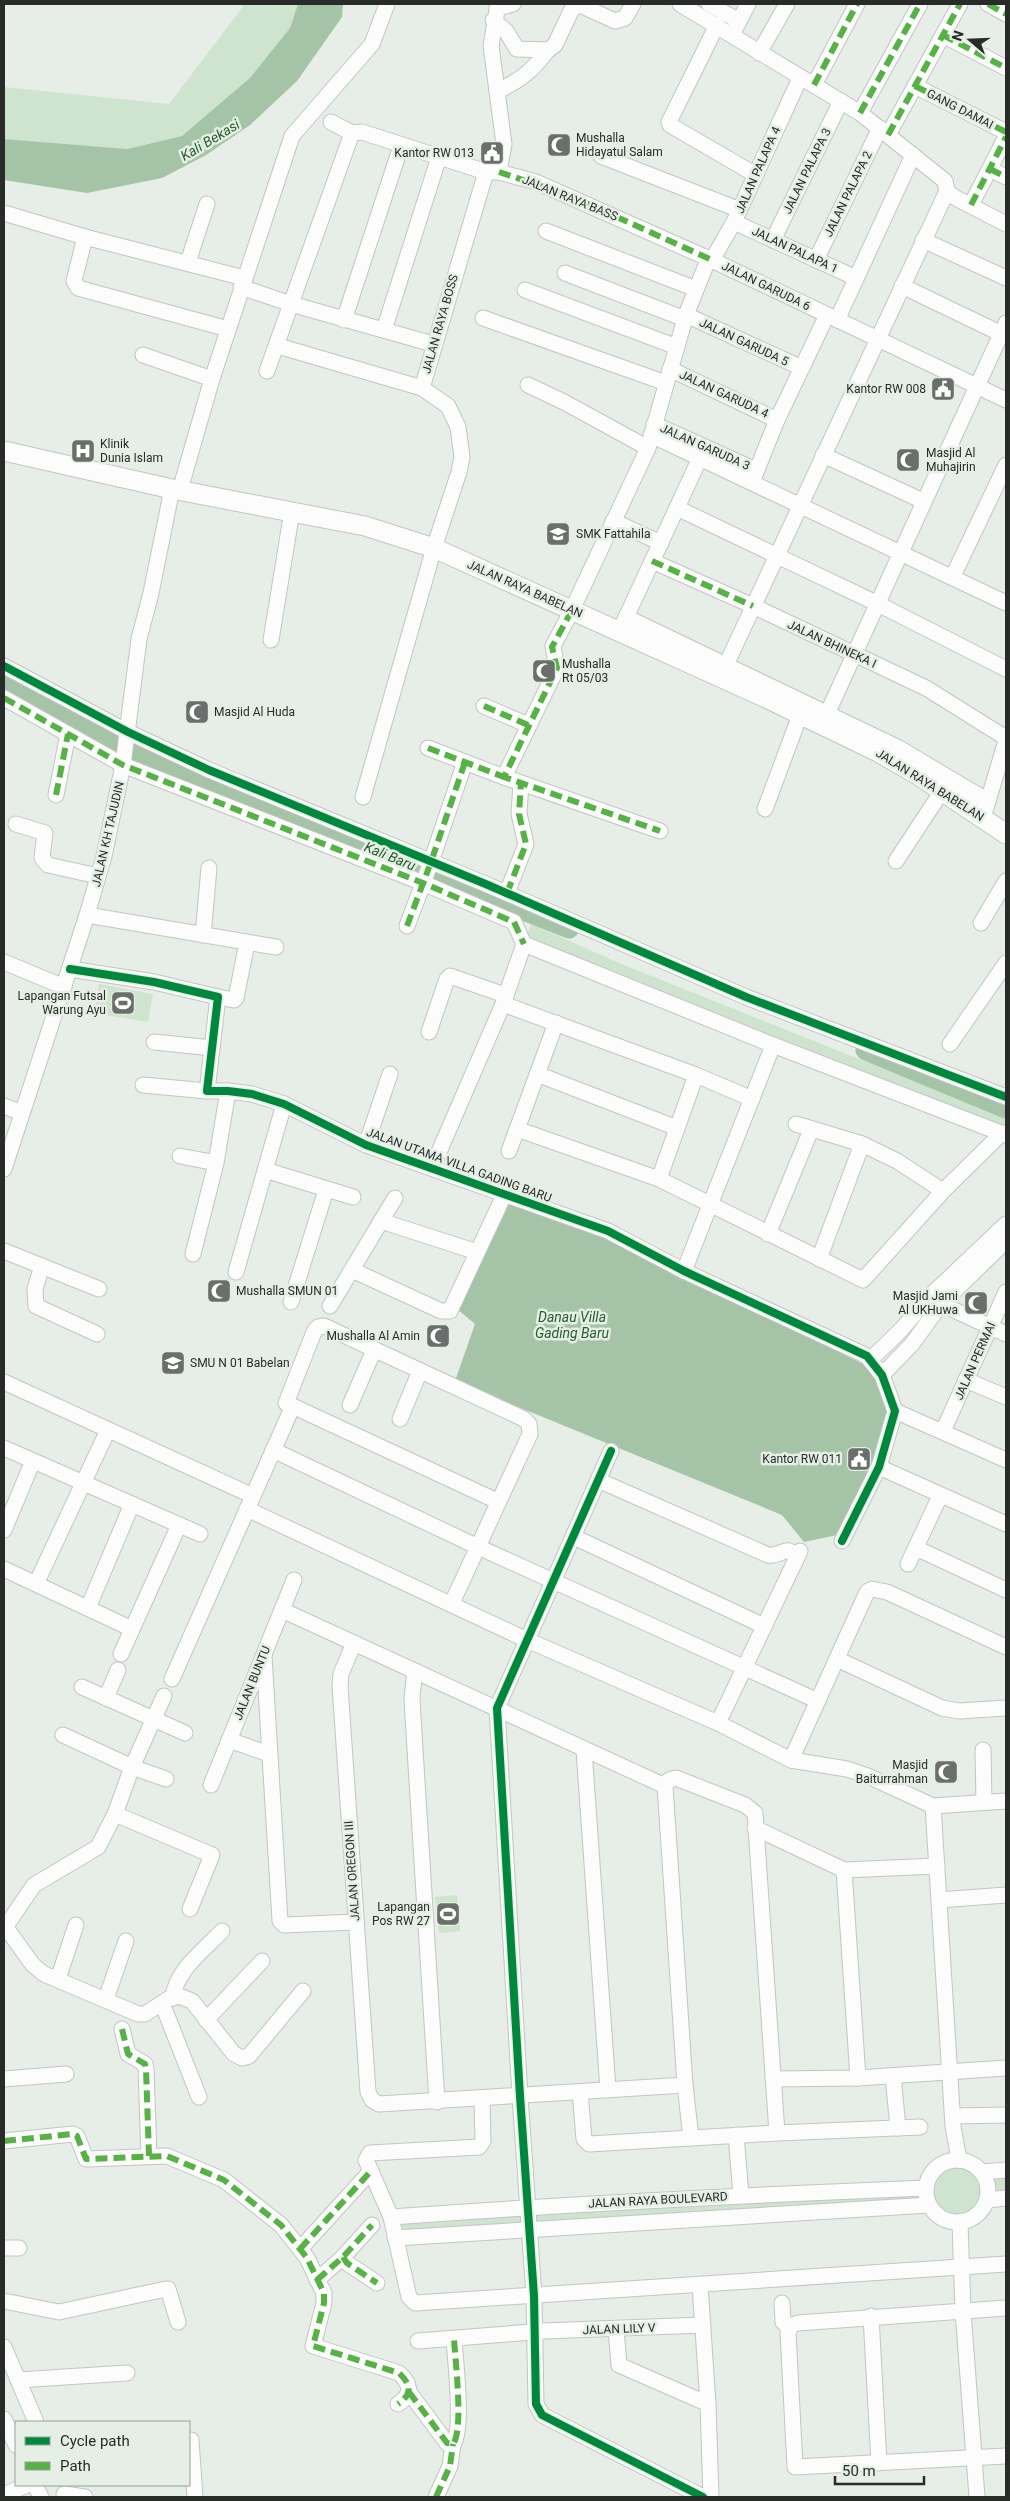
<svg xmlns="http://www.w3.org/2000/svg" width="1010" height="2501" font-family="Roboto,sans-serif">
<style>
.green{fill:#cfe4cf}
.water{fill:#a5c3a7}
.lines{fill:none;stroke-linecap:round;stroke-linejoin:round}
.river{stroke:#a5c3a7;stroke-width:21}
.minor-casing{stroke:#c2c6c2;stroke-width:17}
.major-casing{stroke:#c2c6c2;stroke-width:21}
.minor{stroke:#fbfcfb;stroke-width:15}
.major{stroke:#fbfcfb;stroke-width:19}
.quiet{stroke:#56b245;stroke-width:6;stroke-dasharray:12 6;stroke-linecap:butt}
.cycleway-casing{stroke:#e5efe5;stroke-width:11}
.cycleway{stroke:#00873e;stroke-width:8}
.labels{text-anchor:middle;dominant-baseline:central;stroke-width:5;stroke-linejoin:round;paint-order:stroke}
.street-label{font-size:12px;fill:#282b28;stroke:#e5efe5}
.poi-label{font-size:12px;fill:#282b28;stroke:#e5efe5;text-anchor:start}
.water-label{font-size:14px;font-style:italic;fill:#245e2c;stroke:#e5efe5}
</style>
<rect width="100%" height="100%" fill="#e7ede7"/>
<g class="green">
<polygon points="245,4 298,4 290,28 250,79 182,136 127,149 4,139 4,87 169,104"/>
<polygon points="531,924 619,963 1006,1118 1006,1135 524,944"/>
<polygon points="99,984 153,994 148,1022 94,1013"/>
<polygon points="457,1895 460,1931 439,1933 435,1897"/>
<path d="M959,2160l13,3 10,9 24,-2v28l-19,2c-15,30 -37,27 -58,5l-534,33 -4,-20 535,-30c6,-18 14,-24 33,-28z"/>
</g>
<g class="water">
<polygon points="298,4 343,4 342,17 297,81 250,125 206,155 162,178 87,193 4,180 4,139 127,149 182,136 250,78 290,28"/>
<polygon points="508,1200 606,1237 865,1365 876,1379 888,1412 873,1462 837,1535 804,1542 782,1515 455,1381 475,1324 457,1309"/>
</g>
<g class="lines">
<g class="river">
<polyline points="4,680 146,759 569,928"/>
<polyline points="866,1050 1006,1108"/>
</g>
<defs>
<g id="minor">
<polyline points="498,4 491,46 504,144 499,172"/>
<polyline points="680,4 860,113 945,181 947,191 726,665"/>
<polyline points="709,4 739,21"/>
<polyline points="988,4 1006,14"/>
<polyline points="497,8 513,4"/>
<polyline points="493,20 506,31 517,49 548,50 555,45 572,9 580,5 615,21 625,18 633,4"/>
<polyline points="717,25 669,122 670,125 756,175"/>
<polyline points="735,29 748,4"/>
<polyline points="943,35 1006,68"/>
<polyline points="759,53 787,4"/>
<polyline points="814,85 857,4"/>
<polyline points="915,86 1006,132"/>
<path d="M497,91c23,-10 36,-21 51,-41"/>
<polyline points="860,113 920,4"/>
<polyline points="331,122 352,133"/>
<polyline points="888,135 960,4"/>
<polyline points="601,156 740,210"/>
<polyline points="990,169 1006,177"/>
<polyline points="947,191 954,197 1006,224"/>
<polyline points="971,205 1006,137"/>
<polyline points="4,213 85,237 244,278"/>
<polyline points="734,222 856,278"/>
<polyline points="546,231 696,289"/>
<polyline points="85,237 74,281 78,288 228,329"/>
<polyline points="773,240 841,101"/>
<polyline points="923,240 1006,278"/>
<polyline points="816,260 880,128"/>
<polyline points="188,262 207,204"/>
<polyline points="565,273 685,319"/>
<polyline points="902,286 1006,336"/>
<polyline points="241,287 291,304 433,344"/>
<polyline points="525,290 677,347"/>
<polyline points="686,315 802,368"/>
<polyline points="483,318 666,383"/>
<polyline points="344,320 401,146"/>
<polyline points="837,320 913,155"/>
<polyline points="384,330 439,157"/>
<polyline points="278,346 422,388 448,406 458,427 462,457 459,472 434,548 363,797"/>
<polyline points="143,355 212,379"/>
<polyline points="670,369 777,420"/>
<polyline points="267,371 352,133 362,132 486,172 499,172 536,182 712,260 734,222 800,78"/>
<polyline points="528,385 564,402 648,448"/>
<polyline points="422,388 486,172"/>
<polyline points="654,424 756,470"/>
<polyline points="651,435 1006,603"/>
<polyline points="823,455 923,501"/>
<polyline points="752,482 777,420 827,315"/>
<polyline points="180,490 212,379 292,136 372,44 387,4"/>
<polyline points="677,508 876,603 1006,669"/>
<polyline points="613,521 661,543"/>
<polyline points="652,561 753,606 926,688 1006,738"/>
<polyline points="953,576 1006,465"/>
<polyline points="626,617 899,748 988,801"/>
<polyline points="622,626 700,458"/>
<polyline points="271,640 292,511"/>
<polyline points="4,666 128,732 209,770 488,885 746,997 1006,1097"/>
<polyline points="4,698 123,765 423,883 514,922 524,944 503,1004 432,1168"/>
<polyline points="484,706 528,725"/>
<polyline points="822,725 1006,323"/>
<polyline points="428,748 504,777"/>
<polyline points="56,795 68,734"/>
<polyline points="765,809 800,715"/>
<polyline points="985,811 1006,741"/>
<polyline points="16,824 45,833 42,858 48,865 98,876"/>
<polyline points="660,831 504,777 557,668 553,646 572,610 648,448 686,315 706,265 712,260 1006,400"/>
<polyline points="896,861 942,791"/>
<polyline points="507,893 526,844 519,814 521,783"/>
<polyline points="87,915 276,947"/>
<polyline points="981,923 1006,881"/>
<polyline points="407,926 431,862 465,762"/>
<polyline points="203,935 209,868"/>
<polyline points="524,944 773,1045 1006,1135"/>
<polyline points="4,962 64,987"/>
<polyline points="70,969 154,982 218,997 207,1091 228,1091 252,1094 284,1104 366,1145 608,1231 684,1271 867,1356 882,1375 895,1411 879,1467 842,1541"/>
<polyline points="218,997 234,1000 236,998 247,943"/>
<polyline points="503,1004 696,1075 752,1099"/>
<polyline points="429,1032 447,979 450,976 505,995"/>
<polyline points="154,1042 212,1048"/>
<polyline points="950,1044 1006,963"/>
<polyline points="537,1074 677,1128"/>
<polyline points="143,1085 207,1091"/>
<polyline points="4,1106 22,1113"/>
<polyline points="796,1124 862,1144 897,1161 943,1191"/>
<polyline points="517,1129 659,1179 863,1280 943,1191 1002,1133"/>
<polyline points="366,1145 390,1074"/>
<polyline points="509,1151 556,1023"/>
<polyline points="180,1156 216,1163"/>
<polyline points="4,1169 87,915 104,856 123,765 139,639 151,593 172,489"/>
<polyline points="265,1170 353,1197"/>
<polyline points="659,1179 696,1075"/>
<polyline points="381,1221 477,1252"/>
<polyline points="768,1234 811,1130"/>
<polyline points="4,1251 99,1289"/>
<polyline points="193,1254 216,1163 228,1091"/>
<polyline points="819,1259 862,1144"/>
<polyline points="42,1266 35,1289 36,1306 97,1334"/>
<polyline points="352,1270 441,1311 450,1311 505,1193"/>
<polyline points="684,1271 773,1045"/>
<polyline points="236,1272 284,1104"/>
<polyline points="291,1302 326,1190"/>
<polyline points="941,1304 1006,1334"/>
<polyline points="330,1306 395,1198"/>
<polyline points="870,1360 902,1329 929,1297 1006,1224"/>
<polyline points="882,1375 912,1344 941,1304 1006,1241"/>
<polyline points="966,1380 1006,1397"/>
<polyline points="4,1382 253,1496"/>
<polyline points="350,1405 374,1350"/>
<polyline points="895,1411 1006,1460"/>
<polyline points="400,1419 420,1371"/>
<polyline points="943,1431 1006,1292"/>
<polyline points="4,1448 200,1534"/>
<polyline points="273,1450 476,1546 818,1701"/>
<polyline points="611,1451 497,1708 520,2096 534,2296 536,2404 542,2415 703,2497"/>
<polyline points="879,1467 1006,1524"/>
<path d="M598,1480l170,75c13,2 21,-13 28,4"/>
<polyline points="247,1509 527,1640 718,1723 791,1760 847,1769 868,1776 933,1806 1006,1801"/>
<polyline points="4,1530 33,1461"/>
<polyline points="574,1537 764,1626"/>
<polyline points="916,1548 1006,1590"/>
<polyline points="908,1564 940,1496"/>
<polyline points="4,1569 132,1629"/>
<polyline points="36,1584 108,1430"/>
<polyline points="452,1603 530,1434 529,1424 524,1419 324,1326 318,1327 314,1332 286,1403 497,1501"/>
<polyline points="88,1608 132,1504"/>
<polyline points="282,1610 665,1786"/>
<polyline points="354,1643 341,1674 340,1686 368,2092 372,2100 379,2104 685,2085"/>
<polyline points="121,1654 179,1525"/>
<polyline points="264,1656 280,1921 284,1925 356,1922"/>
<polyline points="837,1659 942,1708 959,1711 1006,1708"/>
<polyline points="415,1671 412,1697 413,1717 437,2102"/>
<polyline points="172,1679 292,1408"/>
<polyline points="82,1687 185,1733"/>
<polyline points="106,1698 118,1670"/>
<polyline points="718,1723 800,1551"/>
<polyline points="63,1735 132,1767 164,1696"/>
<polyline points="229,1740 269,1754"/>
<polyline points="584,1750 608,2090"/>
<polyline points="983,1750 984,1802"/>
<polyline points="791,1760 867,1592 872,1589 887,1592 1006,1647"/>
<polyline points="211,1785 294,1580"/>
<polyline points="933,1806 953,2126 959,2160"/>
<polyline points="115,1814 212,1855 190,1909"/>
<polyline points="755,1828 844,1870 937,1866"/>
<polyline points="844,1870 858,2078"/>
<polyline points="939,1900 1006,1895"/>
<polyline points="4,1925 33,1965 44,1974 138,2014 145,2014 168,1999 179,1996 192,2001 234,2054 242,2058 249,2056 303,1991"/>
<polyline points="6,1926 34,1885 98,1847 115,1814 132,1767 166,1779"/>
<polyline points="58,1979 76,1925"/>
<path d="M173,1998c2,-27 31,-48 49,-67"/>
<polyline points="106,1999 126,1941"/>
<polyline points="162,2003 199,2097"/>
<polyline points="206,2020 262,1961"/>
<polyline points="122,2029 128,2054 145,2064 146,2069 149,2156"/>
<polyline points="893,2076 898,2128"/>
<polyline points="4,2079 66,2074"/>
<polyline points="773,2079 858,2078 1006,2068"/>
<polyline points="580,2092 584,2139 589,2144 777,2133 920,2127"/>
<polyline points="482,2099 483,2141 479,2147 370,2153 366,2160 391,2217 409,2297 415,2303 1006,2264"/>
<polyline points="953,2116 1006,2115"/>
<polyline points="736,2135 741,2195"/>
<polyline points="691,2138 685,2085 665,1786 669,1780 676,1778 745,1805 755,1813 777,2133"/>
<path d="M4,2141l69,-7 4,2 9,23 81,-3 57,24 57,45 26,33 17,35v10l-11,43 86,27c12,11 14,21 -1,31"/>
<circle cx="957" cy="2191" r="31"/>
<polyline points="982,2172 1006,2170"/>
<polyline points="987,2200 1006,2198"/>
<path d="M391,2217c178,-13 356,-22 535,-29"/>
<polyline points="960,2223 963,2311 977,2497"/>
<polyline points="395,2238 929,2205"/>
<polyline points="4,2248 19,2248"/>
<polyline points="300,2249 371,2171"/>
<polyline points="343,2257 347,2263 377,2283"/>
<polyline points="317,2280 343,2257 372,2225"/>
<polyline points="700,2285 708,2404 711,2497"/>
<polyline points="4,2301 59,2312 166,2289 168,2289 178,2322"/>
<polyline points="782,2303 783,2322 789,2328"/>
<polyline points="1006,2308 798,2323 792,2325 788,2332 795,2467 1006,2456"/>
<polyline points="871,2316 879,2463"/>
<polyline points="616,2330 619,2365 708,2404"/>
<polyline points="418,2341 544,2331 703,2325"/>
<polyline points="4,2347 36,2422"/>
<polyline points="18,2380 127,2373"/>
<path d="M409,2392l38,51 6,1c11,-14 2,-86 1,-105"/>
<polyline points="4,2419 16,2445"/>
<polyline points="191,2440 195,2497"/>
<polyline points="35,2485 41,2497"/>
<polyline points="64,2494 85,2497"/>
<polyline points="4,2495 27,2485"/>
<polyline points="436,2497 450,2466 453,2444"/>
</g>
<polyline id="major" points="4,451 172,489 365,526 434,548 764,697 878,752 918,775 1006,834"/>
</defs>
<use href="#minor" class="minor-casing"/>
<use href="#major" class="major-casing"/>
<use href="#minor" class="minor"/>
<use href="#major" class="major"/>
<g class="quiet">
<polyline points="988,4 1006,14"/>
<polyline points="943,35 1006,68"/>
<polyline points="814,85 857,4"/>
<polyline points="915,86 1006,132"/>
<polyline points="860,113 920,4"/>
<polyline points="888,135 960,4"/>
<polyline points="990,169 1006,177"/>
<polyline points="499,172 568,195 712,260"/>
<polyline points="971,205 1006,137"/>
<polyline points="652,561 753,606"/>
<polyline points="572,610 552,647 557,668 504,777 660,831"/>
<polyline points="4,698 123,765 423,883 514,922 524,944"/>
<polyline points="484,706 528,725"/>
<polyline points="428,748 504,777"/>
<polyline points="56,795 68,734"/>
<polyline points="507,893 526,844 519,814 521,783"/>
<polyline points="407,926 431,862 465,762"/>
<polyline points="122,2029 128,2054 145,2064 146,2069 149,2156"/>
<path d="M4,2141l69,-7 4,2 9,23 81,-3 57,24 57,45 26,33 17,35v10l-11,43 86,27c12,11 14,21 -1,31"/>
<polyline points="300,2249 371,2171"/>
<polyline points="343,2257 347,2263 377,2283"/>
<polyline points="317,2280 343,2257 372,2225"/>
<path d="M409,2392l38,51 6,1c11,-14 2,-86 1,-105"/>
<polyline points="436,2497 450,2466 453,2444"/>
</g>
<defs>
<g id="cycleway">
<polyline points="4,666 128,732 209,770 488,885 746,997 1006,1097"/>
<polyline points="70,969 154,982 218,997 207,1091 228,1091 252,1094 284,1104 366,1145 608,1231 684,1271 867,1356 882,1375 895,1411 879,1467 842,1541"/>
<polyline points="611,1451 497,1708 520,2096 534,2296 536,2404 542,2415 703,2497"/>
</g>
</defs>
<use href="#cycleway" class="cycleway-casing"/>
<use href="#cycleway" class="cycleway"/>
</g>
<defs>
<symbol id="mosque-square" viewBox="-11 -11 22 22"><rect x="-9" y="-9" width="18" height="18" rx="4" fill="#6b6f6b" stroke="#e5efe5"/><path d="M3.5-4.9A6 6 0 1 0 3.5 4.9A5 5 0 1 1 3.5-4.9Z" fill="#fff"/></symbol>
<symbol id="civic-square" viewBox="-11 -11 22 22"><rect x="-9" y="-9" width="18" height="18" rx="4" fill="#6b6f6b" stroke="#e5efe5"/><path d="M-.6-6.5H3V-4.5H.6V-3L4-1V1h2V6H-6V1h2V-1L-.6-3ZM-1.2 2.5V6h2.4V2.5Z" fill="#fff"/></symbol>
<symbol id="hospital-square" viewBox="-11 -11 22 22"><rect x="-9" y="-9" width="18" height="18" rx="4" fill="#6b6f6b" stroke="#e5efe5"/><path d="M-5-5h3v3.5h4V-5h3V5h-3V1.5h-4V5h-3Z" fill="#fff"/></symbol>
<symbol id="school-square" viewBox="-11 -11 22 22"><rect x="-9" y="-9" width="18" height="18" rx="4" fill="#6b6f6b" stroke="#e5efe5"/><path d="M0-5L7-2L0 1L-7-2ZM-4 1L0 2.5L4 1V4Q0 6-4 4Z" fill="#fff"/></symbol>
<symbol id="stadium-square" viewBox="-11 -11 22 22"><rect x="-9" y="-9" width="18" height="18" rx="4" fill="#6b6f6b" stroke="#e5efe5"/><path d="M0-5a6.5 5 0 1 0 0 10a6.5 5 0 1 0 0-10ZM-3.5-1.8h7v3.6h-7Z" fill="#fff"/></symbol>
</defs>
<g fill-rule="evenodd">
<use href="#mosque-square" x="545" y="131" width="28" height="28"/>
<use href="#civic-square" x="478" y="139" width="28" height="28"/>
<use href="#civic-square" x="929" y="375" width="28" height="28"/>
<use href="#hospital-square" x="69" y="437" width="28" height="28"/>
<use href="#mosque-square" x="894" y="446" width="28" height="28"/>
<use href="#school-square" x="544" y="520" width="28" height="28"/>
<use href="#mosque-square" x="530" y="657" width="28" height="28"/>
<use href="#mosque-square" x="183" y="698" width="28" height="28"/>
<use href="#stadium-square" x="109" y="989" width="28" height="28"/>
<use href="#mosque-square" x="205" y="1277" width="28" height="28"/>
<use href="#mosque-square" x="962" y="1289" width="28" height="28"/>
<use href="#mosque-square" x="424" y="1322" width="28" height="28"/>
<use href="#school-square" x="159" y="1349" width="28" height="28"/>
<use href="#civic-square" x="845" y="1445" width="28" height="28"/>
<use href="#mosque-square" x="932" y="1758" width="28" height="28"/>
<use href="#stadium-square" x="434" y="1900" width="28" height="28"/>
</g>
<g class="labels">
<g class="street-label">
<text transform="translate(960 109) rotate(27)">GANG DAMAI</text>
<text transform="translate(758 170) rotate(-66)">JALAN PALAPA 4</text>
<text transform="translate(807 171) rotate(-64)">JALAN PALAPA 3</text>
<text transform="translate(848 194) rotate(-64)">JALAN PALAPA 2</text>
<text transform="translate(570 198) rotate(22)">JALAN RAYA BASS</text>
<text transform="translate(795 250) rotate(25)">JALAN PALAPA 1</text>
<text transform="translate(766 286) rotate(26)">JALAN GARUDA 6</text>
<text transform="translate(440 324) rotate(-74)">JALAN RAYA BOSS</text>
<text transform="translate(744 342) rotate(25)">JALAN GARUDA 5</text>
<text transform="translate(724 394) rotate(25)">JALAN GARUDA 4</text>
<text transform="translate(705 447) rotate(24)">JALAN GARUDA 3</text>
<text transform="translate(525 589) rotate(24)">JALAN RAYA BABELAN</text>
<text transform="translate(832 644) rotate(25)">JALAN BHINEKA I</text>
<text transform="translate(930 785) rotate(32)">JALAN RAYA BABELAN</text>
<text transform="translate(108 834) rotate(-77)">JALAN KH TAJUDIN</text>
<text transform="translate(459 1165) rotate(20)">JALAN UTAMA VILLA GADING BARU</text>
<text transform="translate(975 1361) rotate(-66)">JALAN PERMAI</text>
<text transform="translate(252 1683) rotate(-68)">JALAN BUNTU</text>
<text transform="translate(352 1871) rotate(-94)">JALAN OREGON III</text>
<text transform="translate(658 2200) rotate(-3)">JALAN RAYA BOULEVARD</text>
<text transform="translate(619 2329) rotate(-2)">JALAN LILY V</text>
</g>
<g class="poi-label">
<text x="576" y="138">Mushalla<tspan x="576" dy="14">Hidayatul Salam</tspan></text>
<text x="474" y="153" text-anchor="end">Kantor RW 013</text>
<text x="926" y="389" text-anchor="end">Kantor RW 008</text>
<text x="100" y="444">Klinik<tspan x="100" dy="14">Dunia Islam</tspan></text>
<text x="926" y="453">Masjid Al<tspan x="926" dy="14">Muhajirin</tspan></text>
<text x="576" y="534">SMK Fattahila</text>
<text x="562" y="664">Mushalla<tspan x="562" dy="14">Rt 05/03</tspan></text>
<text x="214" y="712">Masjid Al Huda</text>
<text x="106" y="996" text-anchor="end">Lapangan Futsal<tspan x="106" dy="14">Warung Ayu</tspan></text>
<text x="236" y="1291">Mushalla SMUN 01</text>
<text x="958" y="1296" text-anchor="end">Masjid Jami<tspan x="958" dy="14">Al UKHuwa</tspan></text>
<text x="420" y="1336" text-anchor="end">Mushalla Al Amin</text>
<text x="190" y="1363">SMU N 01 Babelan</text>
<text x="842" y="1459" text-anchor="end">Kantor RW 011</text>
<text x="928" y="1765" text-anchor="end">Masjid<tspan x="928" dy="14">Baiturrahman</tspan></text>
<text x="430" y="1907" text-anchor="end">Lapangan<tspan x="430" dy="14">Pos RW 27</tspan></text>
</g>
<g class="water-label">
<text transform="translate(210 140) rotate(-31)">Kali Bekasi</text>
<text transform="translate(390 856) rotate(22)">Kali Baru</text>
<text x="572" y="1317">Danau Villa<tspan x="572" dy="16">Gading Baru</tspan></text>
</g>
</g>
<rect width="1010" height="2501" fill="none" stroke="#282b28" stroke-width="10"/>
<rect x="15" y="2421" width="175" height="65" fill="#e5efe5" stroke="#99a199"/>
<rect x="25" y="2437" width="25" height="8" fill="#00873e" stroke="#99a199"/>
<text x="60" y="2446" font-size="15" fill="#282b28">Cycle path</text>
<rect x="25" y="2462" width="25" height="8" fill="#56b245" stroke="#99a199"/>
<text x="60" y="2471" font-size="15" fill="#282b28">Path</text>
<g transform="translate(970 40) rotate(289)" stroke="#e5efe5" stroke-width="4" paint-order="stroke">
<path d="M0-4L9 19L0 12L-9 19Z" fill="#282b28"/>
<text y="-8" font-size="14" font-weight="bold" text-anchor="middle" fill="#282b28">N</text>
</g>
<path d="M835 2476v8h89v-8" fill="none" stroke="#282b28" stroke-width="2.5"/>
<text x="842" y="2476" font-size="15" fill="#282b28" stroke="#e5efe5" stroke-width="4" paint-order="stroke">50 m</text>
</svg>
